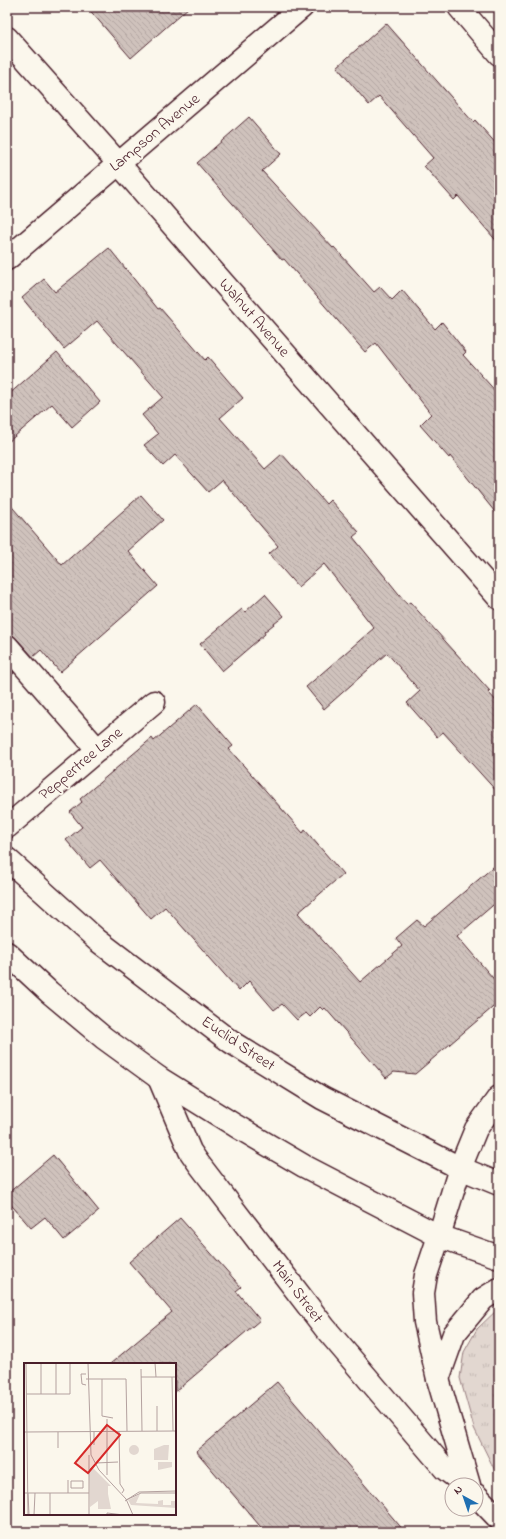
<svg xmlns="http://www.w3.org/2000/svg" width="506" height="1539" font-family="'Indie Flower',sans-serif">
<style>
.grass{fill:url(#grass-tufts);stroke:#967b7e}
.building{fill:url(#building-back-hatch);stroke:#4a1f2b}
.lines{fill:none;stroke-linecap:round;stroke-linejoin:round}
.street-casing{stroke:#4a1f2b;stroke-width:25}
.secondary-casing{stroke:#4a1f2b;stroke-width:25}
.primary-casing{stroke:#4a1f2b;stroke-width:25}
.street{stroke:#fbf7ec;stroke-width:22}
.secondary{stroke:#fbf7ec;stroke-width:22}
.primary{stroke:#fbf7ec;stroke-width:22}
.labels{text-anchor:middle;dominant-baseline:central;stroke-width:4;stroke-linejoin:round;paint-order:stroke}
.street-label{font-size:16px;fill:#4a1f2b;stroke:#fbf7ec}
.inset-road{fill:none;stroke:#b4a19f;stroke-width:1}
.view{fill:#d62828;fill-opacity:0.15;stroke:#d62828;stroke-width:2}
.inset-edge{fill:none;stroke:#4a1f2b;stroke-width:2}
</style>
<defs>
<pattern id="grass-tufts" width="24" height="20" patternUnits="userSpaceOnUse"><rect width="24" height="20" fill="#e2d7d0"/><path d="M3 7l-1-3M5 7V3M7 7l1-3M15 17l-1-3M17 17v-4M19 17l1-3" fill="none" stroke="#c3b8b3"/></pattern>
<pattern id="building-back-hatch" width="6" height="6" patternUnits="userSpaceOnUse"><rect width="6" height="6" fill="#cfc2bc"/><path d="M-1 5l2 2M0 0l6 6M5-1l2 2" fill="none" stroke="#b3a6a2"/></pattern>
</defs>
<rect width="100%" height="100%" fill="#fbf7ec"/>
<filter id="ink" filterUnits="userSpaceOnUse"><feTurbulence type="fractalNoise" baseFrequency=".025" numOctaves="2"/><feDisplacementMap in="SourceGraphic" scale="8" xChannelSelector="R" yChannelSelector="G"/><feConvolveMatrix kernelMatrix="1 2 1 2 8 2 1 2 1" color-interpolation-filters="sRGB"/></filter>
<g filter="url(#ink)">
<polygon class="grass" points="499,1308 499,1479 474,1428 460,1378 464,1352 477,1329"/>
<g class="building">
<polygon points="87,7 189,7 131,58"/>
<polygon points="386,23 473,122 475,120 499,147 499,244 458,196 454,200 424,166 433,158 379,96 369,105 337,67"/>
<polygon points="249,117 281,154 262,171 333,248 334,247 374,292 380,287 392,300 402,290 435,329 442,322 466,352 463,355 499,395 499,517 450,456 449,458 420,425 431,414 376,343 365,352 284,259 282,260 197,163"/>
<polygon points="109,248 158,309 160,308 205,360 208,357 243,398 220,418 265,469 282,454 326,504 330,500 359,532 353,537 407,604 410,602 490,691 488,692 499,704 499,794 443,732 437,737 407,703 420,691 387,653 324,709 306,687 374,628 324,564 298,587 269,554 278,546 222,480 208,492 175,455 163,466 144,445 158,434 142,415 163,397 97,321 64,349 22,298 44,279 55,292"/>
<polygon points="57,352 100,402 72,427 52,404 7,443 7,396"/>
<polygon points="141,495 163,520 128,551 158,586 60,672 41,650 33,657 16,638 11,634 7,634 7,501 62,565"/>
<polygon points="265,594 284,616 264,632 265,634 222,671 200,644 242,609 245,612"/>
<polygon points="7,665 14,673 7,680"/>
<polygon points="197,704 233,746 229,749 303,833 305,830 343,874 298,913 360,982 402,946 396,938 417,920 424,926 499,862 499,900 457,936 499,985 499,1002 415,1074 394,1072 386,1078 325,1008 323,1010 320,1007 310,1017 306,1013 297,1020 282,1004 274,1010 249,981 239,991 165,907 151,919 100,860 90,868 66,840 82,827 70,812 82,802 80,799 152,738 154,741"/>
<polygon points="53,1155 99,1211 64,1240 45,1217 31,1228 7,1200 7,1194"/>
<polygon points="180,1218 241,1287 236,1291 260,1320 175,1392 175,1364 110,1364 172,1312 129,1262"/>
<polygon points="277,1382 405,1532 265,1532 196,1451"/>
</g>
<g class="lines">
<defs>
<g id="street">
<polyline points="459,7 499,54"/>
<polyline points="7,38 119,164 499,598"/>
<polyline points="7,646 98,750"/>
<polyline points="7,827 154,702"/>
<polyline points="439,1236 460,1168 476,1129 499,1097"/>
</g>
<g id="secondary">
<polyline points="7,259 302,7"/>
<polyline points="159,1078 190,1151 199,1164 325,1328 445,1469 466,1485"/>
<polyline points="439,1236 426,1275 423,1293 425,1322 438,1379 469,1485"/>
<polyline points="438,1379 454,1334 483,1299 499,1289"/>
<polyline points="476,1495 499,1519"/>
</g>
<g id="primary">
<polyline points="7,859 97,940 231,1042 322,1098 460,1168 499,1184"/>
<polyline points="7,953 49,992 104,1038 159,1078 236,1126 304,1166 439,1236 499,1257"/>
</g>
</defs>
<use href="#street" class="street-casing"/>
<use href="#secondary" class="secondary-casing"/>
<use href="#primary" class="primary-casing"/>
<use href="#street" class="street"/>
<use href="#secondary" class="secondary"/>
<use href="#primary" class="primary"/>
</g>
</g>
<g class="labels">
<g class="street-label">
<text transform="translate(155 133) rotate(-40)">Lampson Avenue</text>
<text transform="translate(254 318) rotate(49)">Walnut Avenue</text>
<text transform="translate(81 764) rotate(-40)">Peppertree Lane</text>
<text transform="translate(238 1044) rotate(34)">Euclid Street</text>
<text transform="translate(297 1292) rotate(53)">Main Street</text>
</g>
</g>
<g transform="translate(24 1363)">
<rect width="152" height="152" fill="#fbf7ec"/>
<path d="M68,104l19,19h-3v8l3,15h-13v-8l-8,6 -1,-35zM116,131l-4,9 22,1v-3l5,-1v5h8v-4h5v7l-45,-3 -3,-5z" fill="#e2d7d0"/>
<path d="M105 87a5 5 0 1 1 10 0a5 5 0 1 1-10 0ZM140,82h5l-1,15h-14v-11zM134,99h14v5l-14,3z" fill="#e2d7d0"/>
<path class="inset-road" d="M2,0l2,152M17,0v31M32,0v31M64,0l3,92 8,15 27,29 7,16M131,0l1,14M117,6l1,62M62,11h-5l1,10 4,1M117,14h35M148,14l1,54M62,16h40l1,52M78,16v37l11,2M2,31h44v-31M133,43v25M83,56v56M70,68v14M95,68l1,53 4,6 -2,3M0,69l152,-1M34,69v16M65,92v60M65,107l7,-7 22,-1M44,117v13M47,118h12v7h-12zM0,130h65M4,130l1,22M26,130v22M102,137l15,-7h35M101,138l14,-9 37,-1M10,152l1,-22M83,152v-2l17,2"/>
<path class="view" d="M83,62l13,10 -32,38 -13,-10z"/>
<rect width="152" height="152" class="inset-edge"/>
</g>
<rect width="506" height="1539" fill="none" stroke="#fbf7ec" stroke-width="24"/>
<rect x="12" y="12" width="482" height="1515" fill="none" stroke="#4a1f2b" stroke-width="1.5" filter="url(#ink)"/>
<g transform="translate(464 1497) rotate(320)"><circle r="19" fill="#fbf7ec" stroke="#b4a19f"/>
<path d="M0-3L7 15L0 10L-7 15Z" fill="#1f6fb2"/>
<text y="-6" font-size="11" font-weight="bold" text-anchor="middle" fill="#4a1f2b">N</text>
</g>
</svg>
